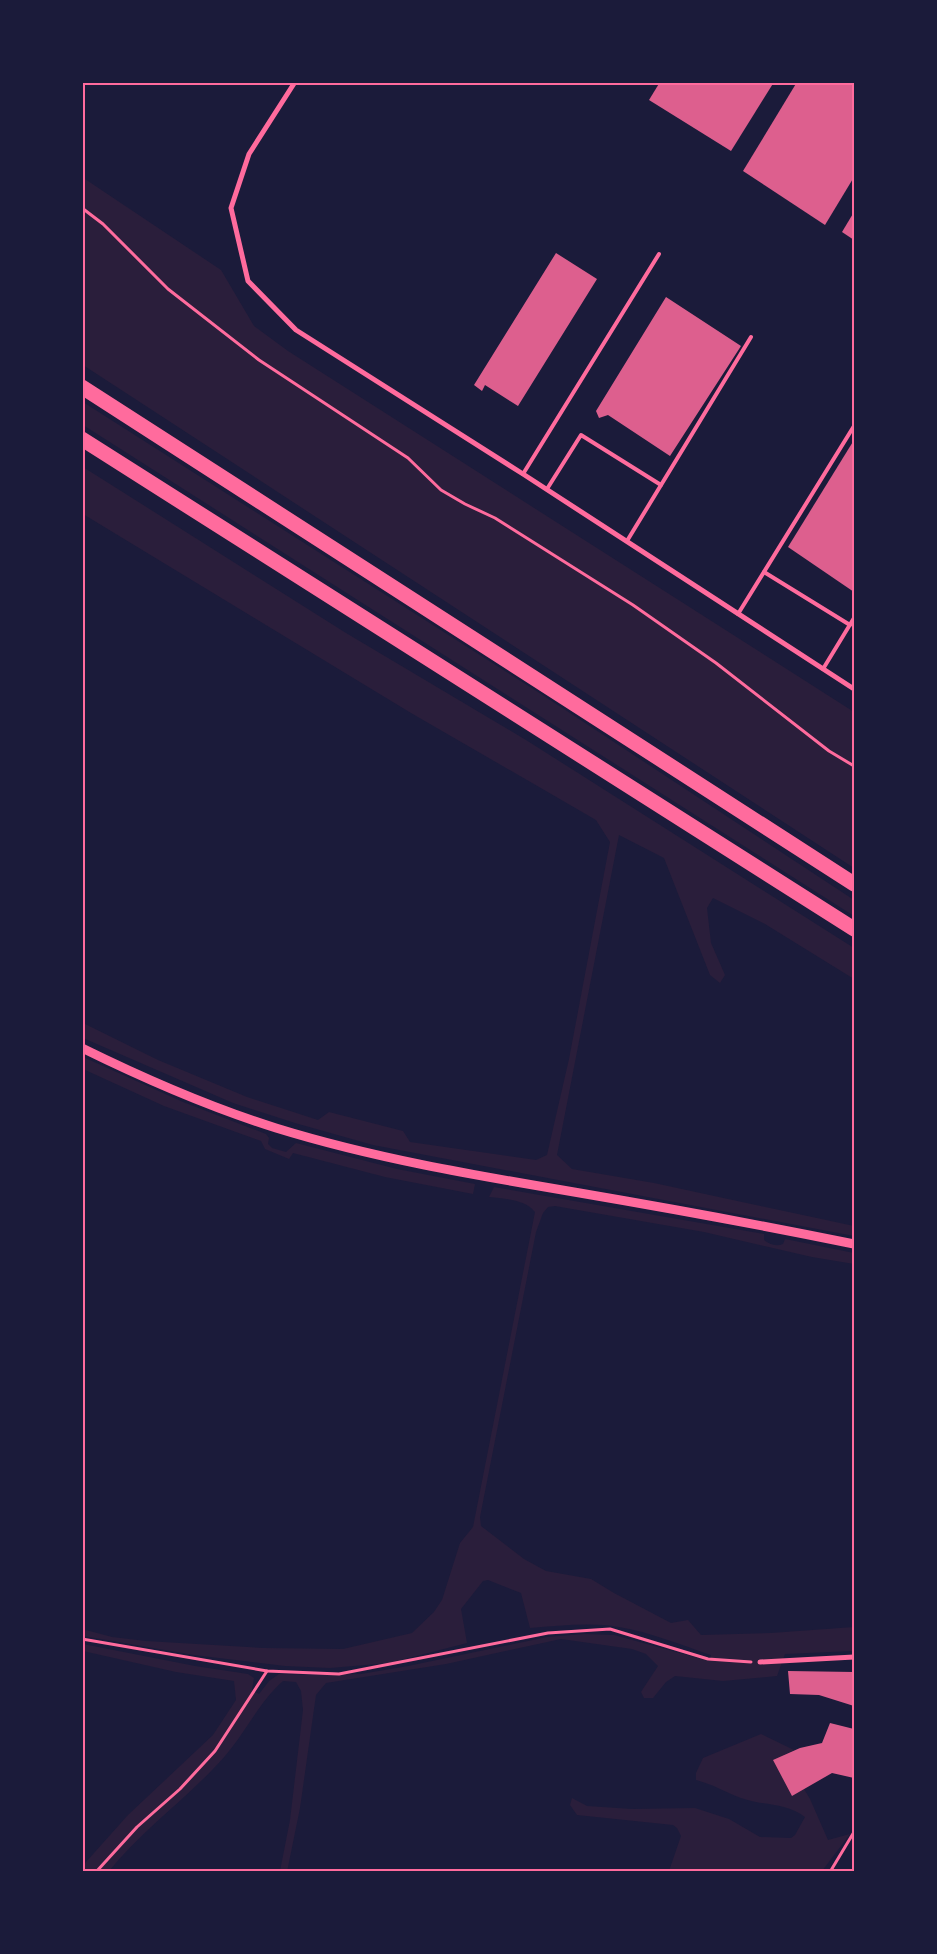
<svg xmlns="http://www.w3.org/2000/svg" width="937" height="1954" font-family="'Exo 2',sans-serif">
<style>
.green{fill:#2a1e3b}
.building{fill:#dd5f8e}
.lines{fill:none;stroke-linecap:round;stroke-linejoin:round}
.path{stroke:#ff6b9d;stroke-width:3}
.service{stroke:#ff6b9d;stroke-width:4}
.minor{stroke:#ff6b9d;stroke-width:5}
.tertiary{stroke:#ff6b9d;stroke-width:9}
.motorway{stroke:#ff6b9d;stroke-width:15}
.neatline{fill:none;stroke:#ff6b9d;stroke-width:2}
</style>
<rect width="100%" height="100%" fill="#1b1b3a"/>
<g class="green">
<polygon points="82,177 221,270 254,326 288,351 854,712 854,868 83,365"/>
<polygon points="83,402 541,694 854,900 854,916 83,425"/>
<polygon points="83,467 346,633 526,740 854,948 854,979 765,924 713,898 707,908 711,943 725,975 720,983 710,975 664,858 619,835 557,1155 572,1169 654,1183 854,1226 854,1236 373,1145 295,1123 233,1103 83,1038 83,1023 158,1060 247,1097 318,1120 329,1112 403,1131 410,1142 536,1160 547,1155 569,1059 610,842 596,820 411,713 83,514"/>
<polygon points="83,1057 183,1102 266,1134 269,1138 268,1144 272,1148 286,1152 296,1143 397,1169 475,1184 473,1194 385,1177 293,1153 289,1159 265,1149 261,1141 164,1106 83,1069"/>
<path d="M494,1187l270,47v6c5,4 12,7 19,4l2,-5 69,14v11l-42,-7 -108,-25 -149,-26 -7,1 -5,6 -7,19 -56,285 1,9 43,33 22,12 45,8 23,14 57,30 17,-3 13,15 70,-2 83,-6v24l-69,3 -8,22 -54,5 -48,-5 -9,6 -13,16h-9l-3,-6 17,-26 -12,-12 -14,-5 -71,-10 -115,25 -120,19 -10,12 -16,113 -13,64 -7,-1 10,-51 13,-110 -2,-19 -5,-9 -13,-1c-24,21 -37,51 -58,75 -36,41 -82,73 -116,115l-26,1v-6l3,-4 42,-47 85,-80 23,-35 -2,-19 -58,-9 -93,-21v-7l112,22 53,8 6,4 -2,12 7,4 10,-13 10,-7 33,1 49,-1 47,-8 139,-29 37,-3 30,1 95,26 2,-6c-30,-10 -61,-23 -92,-28 -29,-5 -60,-1 -89,1l-9,-35 -33,-13 -5,1 -22,28 6,34 -78,20 -59,5 -45,-2 -91,-11 -111,-19 -1,-7 30,8 34,4 117,7 80,1 69,-16 22,-21 8,-12 18,-57 13,-16 62,-315c-10,-13 -30,-13 -46,-15z"/>
<path d="M761,1734l33,16 -10,5 26,44 18,41 22,-6 -28,37h-153l12,-35 -4,-8 -4,-3 -96,-10 -7,-10 2,-7 15,8 45,3 63,-1 34,11 31,18 31,1 4,-3 10,-18c-20,-15 -42,-11 -64,-19 -16,-6 -29,-14 -45,-18v-7l7,-15z"/>
</g>
<g class="building">
<polygon points="660,82 774,82 731,151 649,100"/>
<polygon points="797,82 854,82 854,177 825,225 743,171"/>
<polygon points="854,212 854,240 842,232"/>
<polygon points="556,253 597,279 518,406 485,385 482,391 474,385"/>
<polygon points="666,297 741,346 670,456 608,415 599,418 596,411"/>
<polygon points="854,440 854,592 788,547"/>
<polygon points="788,1671 854,1672 854,1706 819,1695 790,1694"/>
<polygon points="830,1723 854,1729 854,1778 832,1773 792,1796 773,1760 800,1748 822,1743"/>
</g>
<g class="lines">
<g class="path">
<polyline points="82,208 103,224 168,289 259,360 408,458 441,490 465,504 495,518 633,605 716,663 829,751 854,766"/>
<polyline points="82,1639 267,1671 339,1674 548,1633 610,1629 708,1659 751,1662"/>
<polyline points="96,1872 137,1827 180,1789 215,1751 267,1671"/>
<polyline points="830,1872 854,1832"/>
</g>
<g class="service">
<polyline points="523,474 659,254"/>
<polyline points="547,489 581,435 661,485"/>
<polyline points="627,541 751,337"/>
<polyline points="764,572 850,625"/>
<polyline points="738,614 854,426"/>
<polyline points="823,669 854,618"/>
</g>
<g class="minor">
<polyline points="295,82 249,154 231,208 248,281 296,330 523,474 854,689"/>
<polyline points="760,1662 854,1657"/>
</g>
<path class="tertiary" d="M82,1048c63,31 127,59 194,80 97,30 197,47 298,64 94,16 187,33 280,52"/>
<g class="motorway">
<polyline points="82,387 854,884"/>
<polyline points="82,439 854,929"/>
</g>
</g>
<rect width="937" height="1954" fill="none" stroke="#1b1b3a" stroke-width="168"/>
<rect x="84" y="84" width="769" height="1786" class="neatline"/>
</svg>
